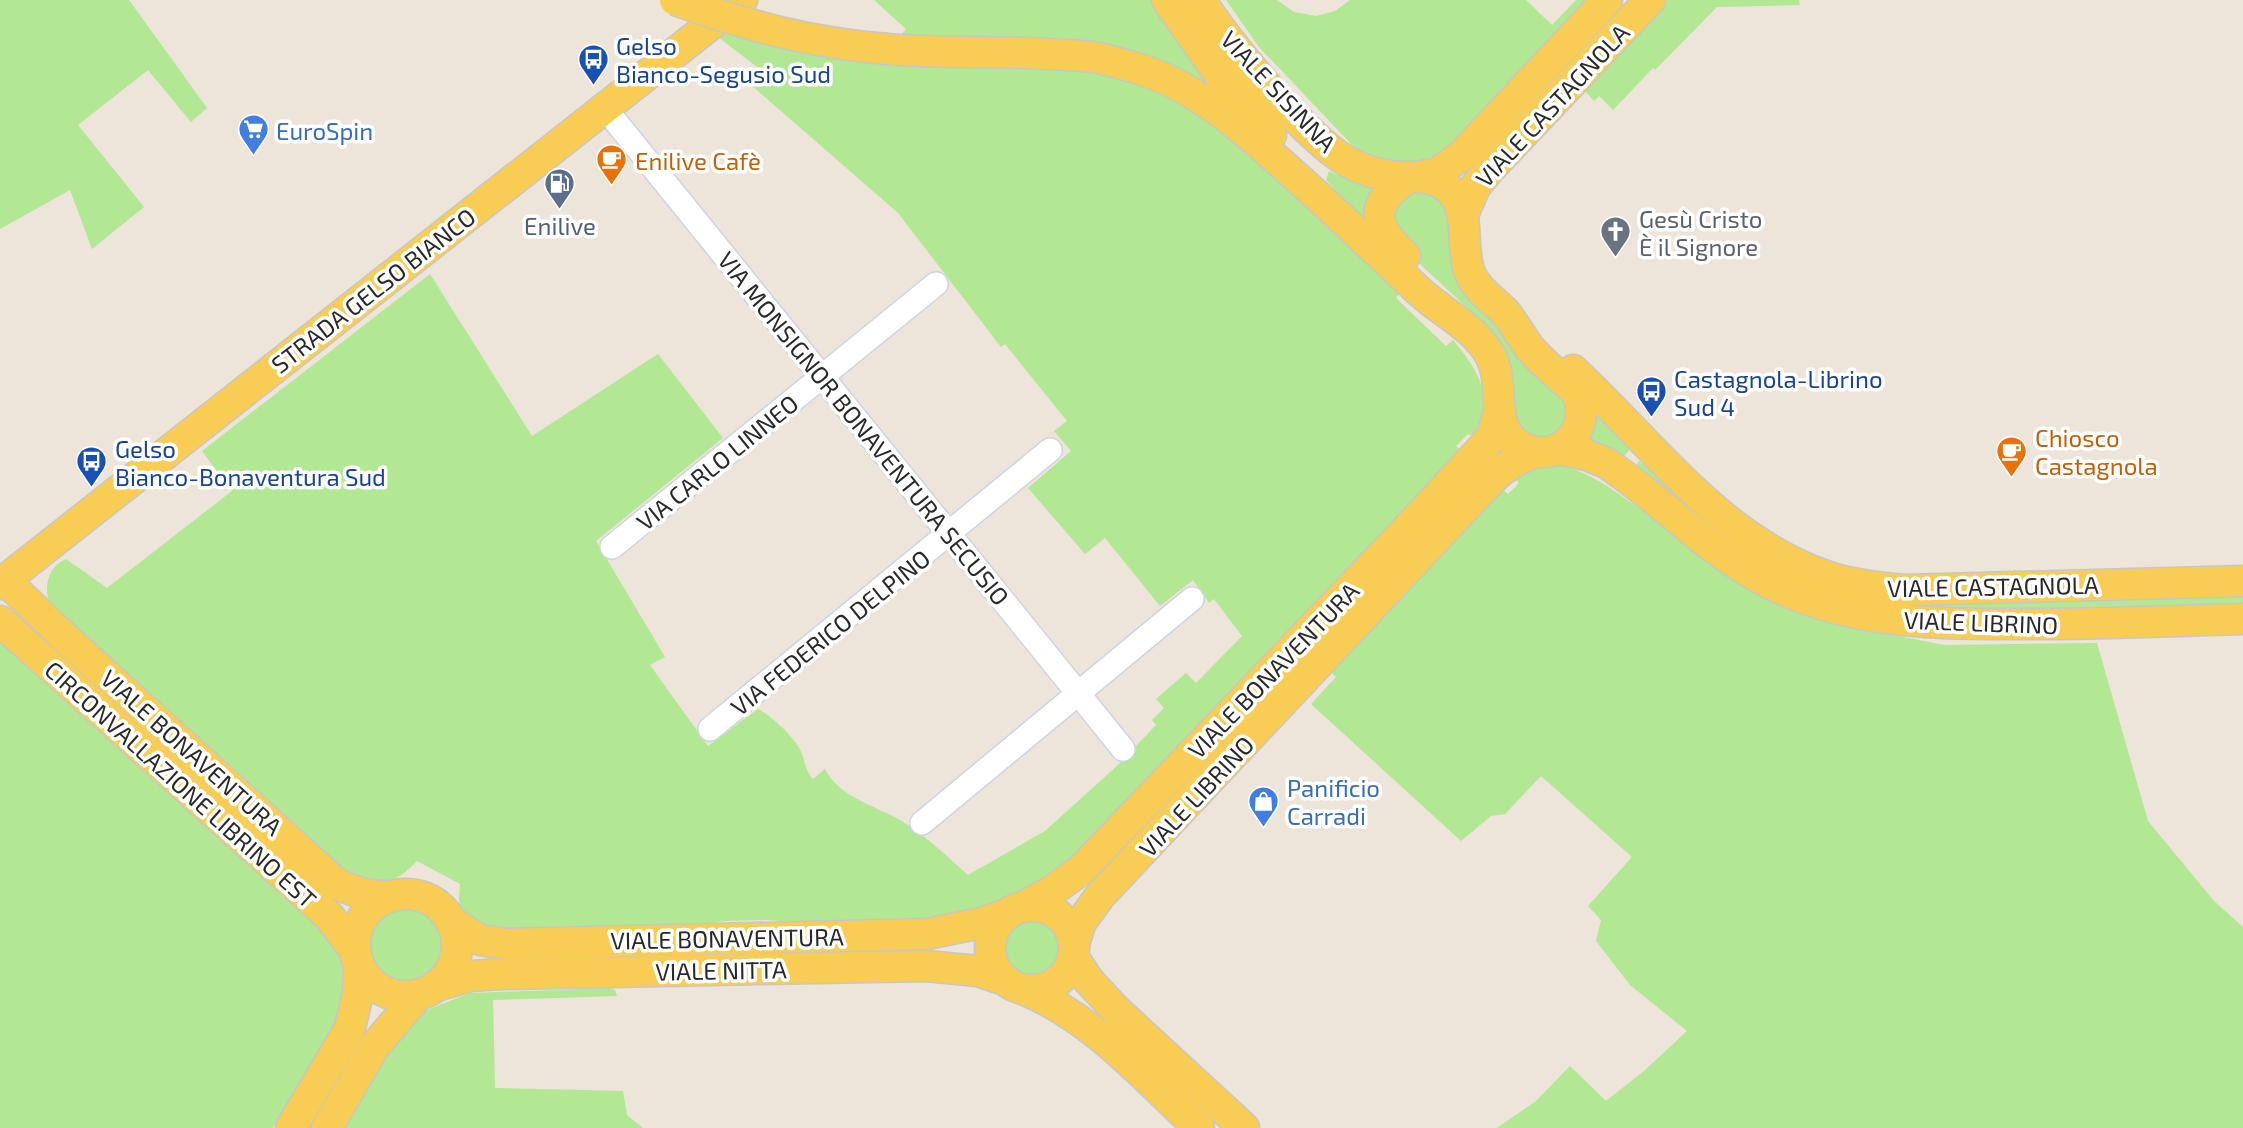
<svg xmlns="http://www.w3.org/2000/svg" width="2243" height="1128" font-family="'Exo 2',sans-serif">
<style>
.green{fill:#b2e793}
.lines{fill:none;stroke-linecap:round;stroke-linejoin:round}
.minor-casing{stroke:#cfd4e3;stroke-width:26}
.major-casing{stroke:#c7c7c7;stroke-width:33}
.minor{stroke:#fff;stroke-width:23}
.major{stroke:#f9cd53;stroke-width:30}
.major-bridge-casing{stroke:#c7c7c7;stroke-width:33;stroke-linecap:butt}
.major-bridge{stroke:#f9cd53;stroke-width:30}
.labels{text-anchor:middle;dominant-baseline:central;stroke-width:7;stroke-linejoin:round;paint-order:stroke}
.transit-label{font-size:24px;fill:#164399;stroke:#fff;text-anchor:start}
.street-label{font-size:24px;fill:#292929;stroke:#fff}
.shop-label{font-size:24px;fill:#366cbe;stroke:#fff;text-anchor:start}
.food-label{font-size:24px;fill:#c56008;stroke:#fff;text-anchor:start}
.worship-label{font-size:24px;fill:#5b616d;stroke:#fff;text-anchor:start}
.service-label{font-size:24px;fill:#4e5e75;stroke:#fff}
</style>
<rect width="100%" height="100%" fill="#ede4da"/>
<g class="green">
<polygon points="0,0 129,0 207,108 191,122 148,70 78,125 144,207 92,249 70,190 0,229"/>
<path d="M874,0h277l34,52 38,46 -2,24 179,170 -4,6 50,48 7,-6c25,30 44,59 19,96l-4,-2 -12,12 52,48 11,-11 -5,-5c35,-23 59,-12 93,8l147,101 73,35 117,23 153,-2 51,178 66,80 29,26v201h-746l39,-27 34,-35 36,35 38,-30 43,-40 -57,-46 -34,-44 5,-21 -13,-14 44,-49 -91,-81 -36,38 -14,2 -30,25 -150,-137 25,-27 -22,-21 -189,194 -2,-3 182,-199 -18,-17 -188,202 -33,32 -46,28 -46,19 -44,9 -105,3 -59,-4 -41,1 -50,8 -185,2 -29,-20 -2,-11 1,-16 -43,-23c-24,26 -46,29 -75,7l-288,-257c-12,-17 -9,-43 12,-52l41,29 125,-97 -30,-40 228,-177 102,162 126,-82 65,84 -127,103 69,116 -15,8 58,81 50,-37c13,6 40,31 44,45 4,11 3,16 11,25l12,-10c16,31 54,37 80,54 23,15 43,34 63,52l77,-44 73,-66 38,-40 -4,-5 12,-12 -8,-9 30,-26 10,10 46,-47 -28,-37 -5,4 -16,-23 -33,26 -55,-68 -20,16 -57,-66 43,-37 -17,-20 13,-10 -62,-77 -4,3 -103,-134 -148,-129 11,-14 -43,-33 30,-20 135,40 23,-28z"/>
<path d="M1226,0h51l17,12 22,4 19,-5 15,-11h176l26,25 24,-25h13l-139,147c-35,22 -62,21 -97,-1l-94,-99z"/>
<polygon points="1666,0 1799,0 1800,5 1717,7 1655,70 1653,68 1613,110 1599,96 1594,101 1583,89"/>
<polygon points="1329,171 1352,181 1379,186 1366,224 1326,180"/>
<polygon points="1410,189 1444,198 1460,283 1469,299 1566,392 1571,423 1544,442 1519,431 1476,316 1395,241 1389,213"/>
<polygon points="1594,407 1630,449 1623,458 1584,442"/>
<path d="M1638,461c21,11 53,48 73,65 56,50 133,79 208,79l324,-9v9c-67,2 -134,4 -202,6 -100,2 -176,12 -270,-33 -52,-26 -93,-71 -135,-110z"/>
<path d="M0,641l333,300c17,28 13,49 4,79l-64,108h-273z"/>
<circle cx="406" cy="946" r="39"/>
<circle cx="1032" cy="948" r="32"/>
<polygon points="609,988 615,990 617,996 493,1000 495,1088 623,1091 627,1115 643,1128 343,1128 400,1032 413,1019 427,1010 470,993"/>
</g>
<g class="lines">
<defs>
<g id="minor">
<polyline points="604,107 1123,749"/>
<polyline points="612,547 936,284"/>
<polyline points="710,729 1050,450"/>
<polyline points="922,823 1192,599"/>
</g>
<g id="major">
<polyline points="1167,0 1219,74 1271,135"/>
<path d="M1133,67c56,16 100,53 142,91 50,43 96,89 145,134 23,21 54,35 70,63 16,28 -1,69 27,89 36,26 79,-13 59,-53 -16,-14 -34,-28 -47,-44 -8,-11 -15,-24 -24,-35 -13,-13 -28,-22 -35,-39 -10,-26 1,-62 -19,-82 -17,-18 -37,-12 -59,-15 -12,-1 -25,-5 -36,-10 -45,-19 -128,-124 -156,-166"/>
<polyline points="1422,176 1437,173 1461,156 1607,0"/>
<polyline points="1463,215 1475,187 1488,171 1650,0"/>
<path d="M1405,256c-34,-32 -36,-52 4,-79"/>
<path d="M1573,370c81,75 149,173 259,208 24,7 49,10 74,12l337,-9"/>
<path d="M1558,449l29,6 19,8c56,37 101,88 161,119 79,41 162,42 248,42 76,1 152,-3 228,-5"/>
<path d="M5,580l57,55 275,249c20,9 34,13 56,12"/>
<polyline points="0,584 742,0"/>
<polyline points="0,621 329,916 356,952"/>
<circle cx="406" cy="945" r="51"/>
<circle cx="1032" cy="948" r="42"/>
<polyline points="1023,907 1052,891 1081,870 1407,529 1484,446 1493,434 1499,411"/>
<polyline points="450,921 480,940 506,944 927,934 981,923 1007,914"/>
<path d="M1074,944l7,-22 19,-26 392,-417c14,-14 26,-20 45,-27"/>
<polyline points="1073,957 1089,981 1116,1010 1244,1128"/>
<polyline points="436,986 471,976 502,974 926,966 978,971 1005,980"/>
<path d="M1025,990c69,29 120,88 174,138"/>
<polyline points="291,1128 350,1028 358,994 359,964"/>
<polyline points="327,1128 374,1047 419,994"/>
</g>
</defs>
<use href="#minor" class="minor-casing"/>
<use href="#major" class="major-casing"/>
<use href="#minor" class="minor"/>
<use href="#major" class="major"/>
<defs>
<path id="major-bridge" d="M675,0c74,26 135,43 213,49 68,6 136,0 204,8 14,2 28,7 41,10"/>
</defs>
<use href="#major-bridge" class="major-bridge-casing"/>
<use href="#major-bridge" class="major-bridge"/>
</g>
<defs>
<symbol id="bus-pin" viewBox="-11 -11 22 30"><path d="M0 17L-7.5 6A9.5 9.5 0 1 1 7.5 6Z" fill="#1a4fb4" stroke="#fff"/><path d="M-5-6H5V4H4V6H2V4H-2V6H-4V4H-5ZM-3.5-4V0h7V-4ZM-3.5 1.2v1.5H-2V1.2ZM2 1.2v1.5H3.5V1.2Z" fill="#fff"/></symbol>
<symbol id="supermarket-pin" viewBox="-11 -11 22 30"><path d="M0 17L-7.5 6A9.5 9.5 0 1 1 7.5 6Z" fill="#3f7fe0" stroke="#fff"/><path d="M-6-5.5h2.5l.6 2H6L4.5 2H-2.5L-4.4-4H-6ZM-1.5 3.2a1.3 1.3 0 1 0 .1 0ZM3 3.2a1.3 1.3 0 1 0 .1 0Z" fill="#fff"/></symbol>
<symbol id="cafe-pin" viewBox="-11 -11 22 30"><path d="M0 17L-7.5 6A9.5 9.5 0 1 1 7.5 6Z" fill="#e8710a" stroke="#fff"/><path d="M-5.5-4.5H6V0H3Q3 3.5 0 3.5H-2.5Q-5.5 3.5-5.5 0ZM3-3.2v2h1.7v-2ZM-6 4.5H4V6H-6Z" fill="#fff"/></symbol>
<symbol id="fuel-pin" viewBox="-11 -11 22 30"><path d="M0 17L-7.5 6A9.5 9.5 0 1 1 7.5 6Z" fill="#5c6f8a" stroke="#fff"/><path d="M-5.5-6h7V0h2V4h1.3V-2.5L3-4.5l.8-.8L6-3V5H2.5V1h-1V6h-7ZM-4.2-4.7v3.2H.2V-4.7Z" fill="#fff"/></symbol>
<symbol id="church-pin" viewBox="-11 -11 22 30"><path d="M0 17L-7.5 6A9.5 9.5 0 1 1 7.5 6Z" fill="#6b7280" stroke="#fff"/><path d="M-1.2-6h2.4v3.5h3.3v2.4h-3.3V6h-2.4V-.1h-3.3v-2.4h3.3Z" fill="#fff"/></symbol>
<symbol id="shop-pin" viewBox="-11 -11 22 30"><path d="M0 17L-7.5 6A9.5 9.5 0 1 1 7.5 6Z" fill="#3f7fe0" stroke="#fff"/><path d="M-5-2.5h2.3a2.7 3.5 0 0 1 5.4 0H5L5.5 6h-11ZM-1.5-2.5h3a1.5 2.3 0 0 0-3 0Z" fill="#fff"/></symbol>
</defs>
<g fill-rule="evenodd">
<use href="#bus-pin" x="576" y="42" width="35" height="47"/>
<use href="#supermarket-pin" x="236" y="112" width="35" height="47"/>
<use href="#cafe-pin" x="594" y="142" width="35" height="47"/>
<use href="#fuel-pin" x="542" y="166" width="35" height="47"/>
<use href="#church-pin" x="1598" y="214" width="35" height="47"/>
<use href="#bus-pin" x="1634" y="374" width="35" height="47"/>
<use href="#cafe-pin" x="1994" y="434" width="35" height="47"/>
<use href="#bus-pin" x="74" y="444" width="35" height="47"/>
<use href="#shop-pin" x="1246" y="784" width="35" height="47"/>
</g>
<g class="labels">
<g class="transit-label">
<text x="616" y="45">Gelso<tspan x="616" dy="28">Bianco-Segusio Sud</tspan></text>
<text x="1674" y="378">Castagnola-Librino<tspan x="1674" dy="28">Sud 4</tspan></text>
<text x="115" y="448">Gelso<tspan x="115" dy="28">Bianco-Bonaventura Sud</tspan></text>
</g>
<g class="street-label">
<text transform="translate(1279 91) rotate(47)">VIALE SISINNA</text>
<text transform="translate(1552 105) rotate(-47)">VIALE CASTAGNOLA</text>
<text transform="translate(373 290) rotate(-38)">STRADA GELSO BIANCO</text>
<text transform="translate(864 428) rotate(51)">VIA MONSIGNOR BONAVENTURA SECUSIO</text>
<text transform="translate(717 462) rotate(-39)">VIA CARLO LINNEO</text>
<text transform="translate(1993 586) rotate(-1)">VIALE CASTAGNOLA</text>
<text transform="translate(1981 622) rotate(2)">VIALE LIBRINO</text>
<text transform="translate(830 632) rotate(-39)">VIA FEDERICO DELPINO</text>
<text transform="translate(1273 670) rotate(-46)">VIALE BONAVENTURA</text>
<text transform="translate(192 752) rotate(42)">VIALE BONAVENTURA</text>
<text transform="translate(181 784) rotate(42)">CIRCONVALLAZIONE LIBRINO EST</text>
<text transform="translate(1196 796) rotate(-47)">VIALE LIBRINO</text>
<text transform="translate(727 938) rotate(-1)">VIALE BONAVENTURA</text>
<text transform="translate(721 970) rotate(-1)">VIALE NITTA</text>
</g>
<g class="shop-label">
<text x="276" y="130">EuroSpin</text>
<text x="1287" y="787">Panificio<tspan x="1287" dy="28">Carradi</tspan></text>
</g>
<g class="food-label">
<text x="635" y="160">Enilive Cafè</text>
<text x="2035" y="437">Chiosco<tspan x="2035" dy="28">Castagnola</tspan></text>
</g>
<g class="worship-label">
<text x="1639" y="218">Gesù Cristo<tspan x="1639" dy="28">È il Signore</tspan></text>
</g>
<g class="service-label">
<text x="560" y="225">Enilive</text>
</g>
</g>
</svg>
